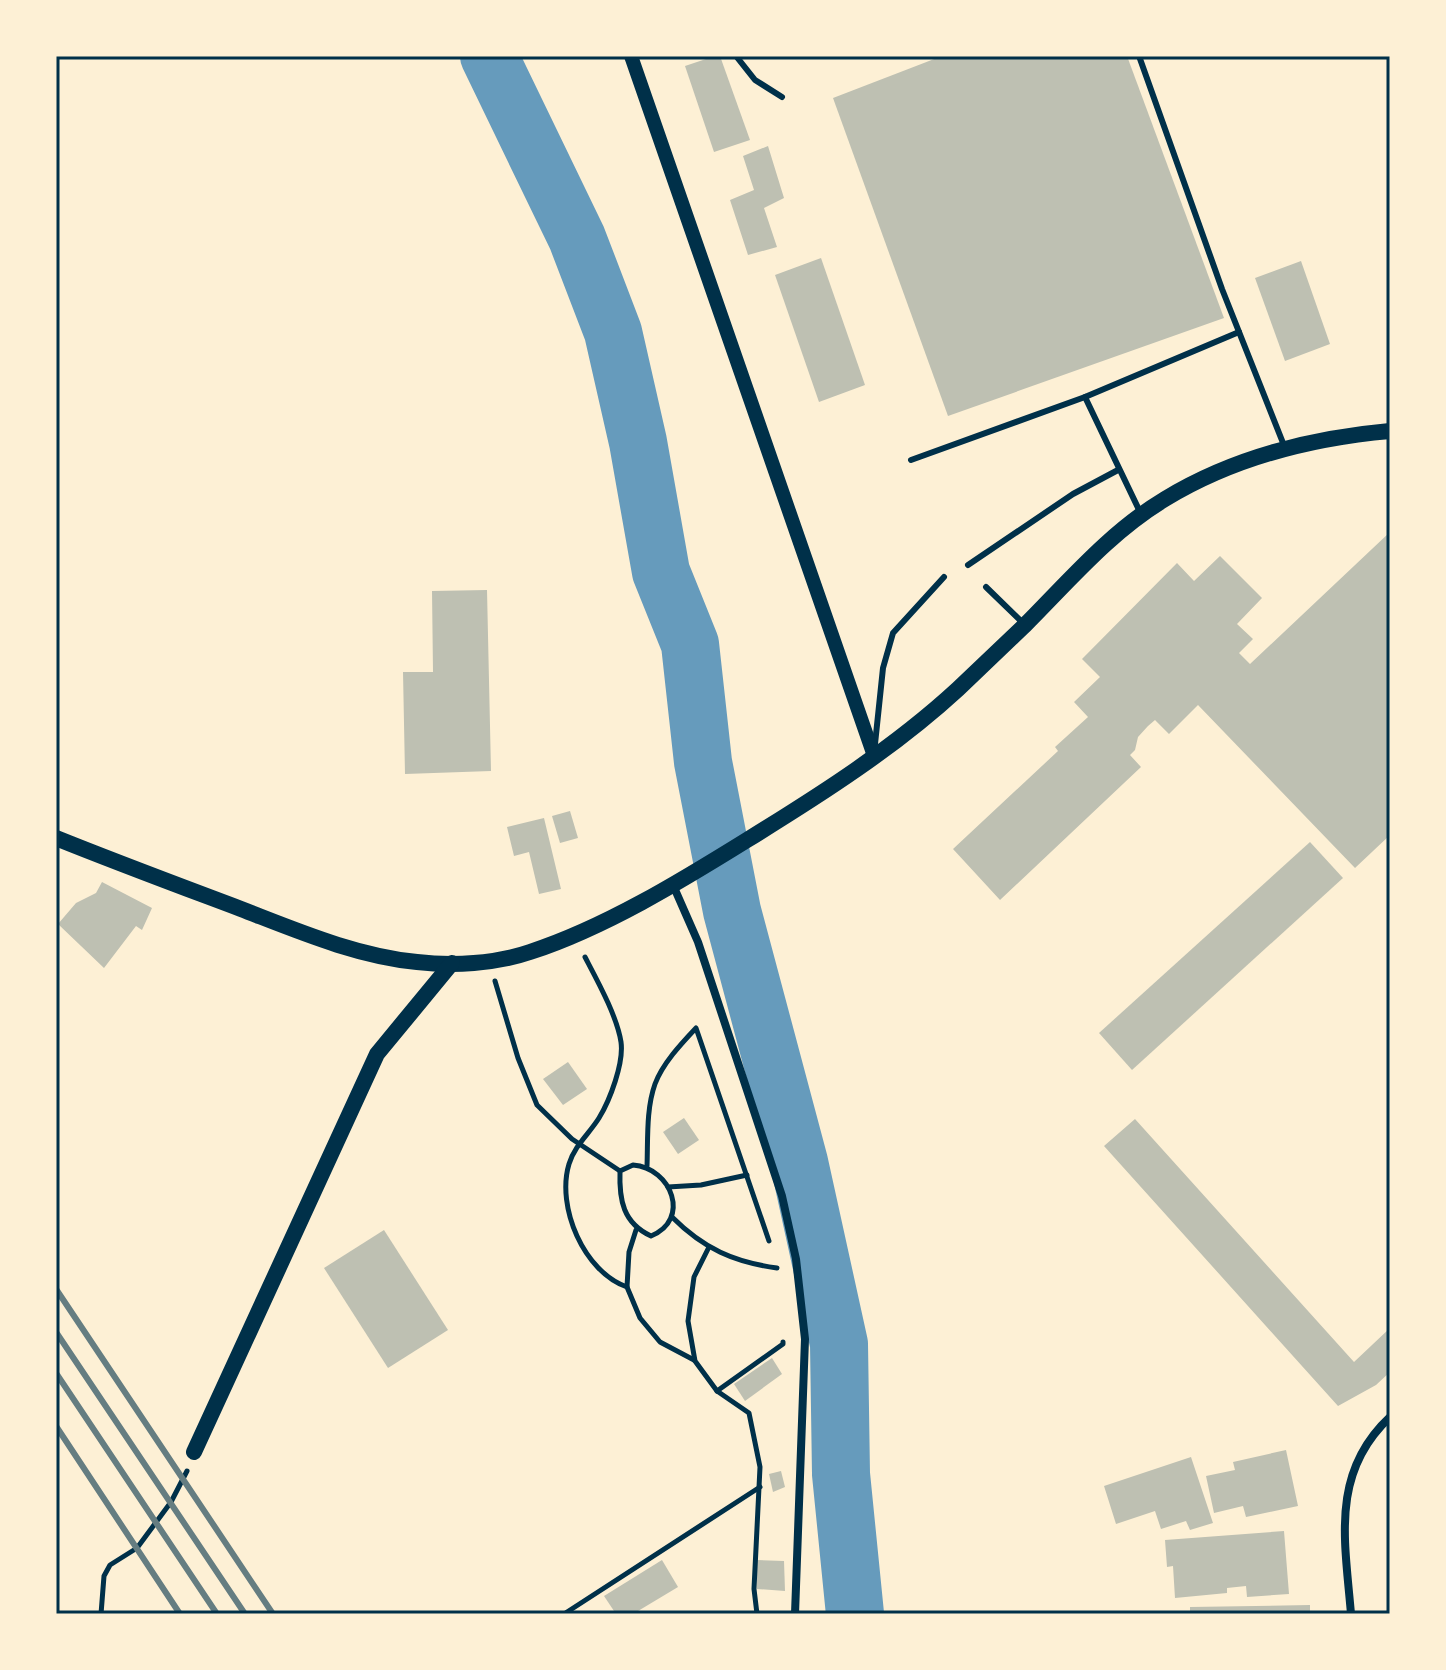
<svg xmlns="http://www.w3.org/2000/svg" width="1446" height="1670" font-family="Barlow,sans-serif">
<style>
.lines{fill:none;stroke-linecap:round;stroke-linejoin:round}
.river{stroke:#669bbc;stroke-width:58}
.building{fill:#bec0b2}
.path{stroke:#003049;stroke-width:5}
.service{stroke:#003049;stroke-width:6}
.minor{stroke:#003049;stroke-width:8}
.tertiary{stroke:#003049;stroke-width:14}
.secondary{stroke:#003049;stroke-width:16}
.rail{stroke:#657d81;stroke-width:6}
.neatline{fill:none;stroke:#003049;stroke-width:3}
</style>
<rect width="100%" height="100%" fill="#fdf0d5"/>
<g class="lines">
<polyline class="river" points="489,56 577,238 613,332 638,442 661,572 690,644 703,762 732,911 799,1162 839,1344 841,1474 855,1614"/>
</g>
<g class="building">
<polygon points="715,56 720,56 750,140 714,152 685,66"/>
<polygon points="942,56 1127,56 1224,318 948,416 833,98"/>
<polygon points="768,146 784,198 764,208 777,247 748,255 730,200 754,190 743,156"/>
<polygon points="821,258 865,385 819,402 775,275"/>
<polygon points="1301,261 1330,344 1285,361 1255,278"/>
<polygon points="1390,532 1390,835 1355,868 1198,705 1169,734 1155,720 1148,726 1138,737 1135,750 1130,755 1141,767 1000,900 953,849 1058,751 1055,747 1088,717 1074,702 1100,677 1082,659 1177,563 1194,581 1220,556 1262,598 1237,624 1253,639 1239,653 1250,664"/>
<polygon points="487,590 491,771 405,774 403,672 433,672 432,591"/>
<polygon points="570,811 578,838 560,843 552,816"/>
<polygon points="544,818 561,889 539,894 529,852 514,856 507,827"/>
<polygon points="1310,842 1343,878 1132,1070 1099,1033"/>
<polygon points="102,882 152,908 142,930 136,926 104,968 58,924 76,903 96,893"/>
<polygon points="568,1062 587,1089 563,1105 543,1079"/>
<polygon points="684,1118 699,1140 678,1154 663,1132"/>
<polygon points="1135,1119 1354,1362 1390,1328 1390,1372 1376,1385 1338,1406 1104,1146"/>
<polygon points="384,1230 448,1330 388,1368 324,1268"/>
<polygon points="772,1358 782,1374 745,1401 734,1384"/>
<polygon points="1286,1450 1298,1506 1246,1517 1243,1506 1214,1513 1206,1476 1235,1470 1233,1462"/>
<polygon points="1191,1457 1213,1523 1190,1530 1186,1521 1161,1529 1155,1511 1116,1524 1104,1486"/>
<polygon points="781,1471 785,1487 773,1492 769,1474"/>
<polygon points="1284,1531 1289,1594 1247,1597 1246,1586 1227,1588 1227,1593 1175,1598 1173,1566 1167,1567 1165,1540"/>
<polygon points="662,1560 678,1587 633,1614 616,1614 604,1596"/>
<polygon points="757,1560 784,1561 785,1591 757,1589"/>
<polygon points="1310,1605 1310,1614 1190,1614 1190,1607"/>
</g>
<g class="lines">
<g class="path">
<path d="M585,957c12,23 32,59 36,85 3,21 -11,58 -22,76 -10,16 -24,27 -30,46 -13,43 15,108 58,123"/>
<polyline points="495,981 518,1058 537,1105 572,1139 620,1171"/>
<path d="M633,1165c39,3 58,55 18,71 -28,-13 -32,-36 -31,-65z"/>
<path d="M647,1166c1,-26 -1,-57 8,-82 8,-21 26,-40 41,-56l73,213"/>
<polyline points="668,1187 701,1185 747,1175"/>
<path d="M672,1217c32,32 62,45 105,51"/>
<polyline points="636,1230 629,1252 627,1287 640,1318 660,1342 694,1360"/>
<polyline points="709,1247 694,1277 688,1321 695,1361 717,1391 749,1413 760,1467 754,1589 757,1614"/>
<polyline points="717,1391 783,1344 783,1342"/>
<polyline points="101,1614 104,1576 110,1565 137,1548 171,1502 187,1471"/>
<polyline points="564,1614 760,1487"/>
</g>
<g class="service">
<polyline points="736,56 755,80 782,97"/>
<polyline points="1139,56 1222,289 1285,448"/>
<polyline points="1085,397 1141,514"/>
<polyline points="911,460 1085,397 1239,332"/>
<polyline points="968,565 1073,494 1118,470"/>
<polyline points="986,587 1025,625"/>
<polyline points="875,744 883,668 893,633 944,577"/>
</g>
<g class="minor">
<polyline points="673,885 698,942 782,1196 796,1259 805,1339 795,1614"/>
<path d="M1351,1614c-6,-73 -21,-141 39,-197"/>
</g>
<polyline class="tertiary" points="631,56 874,756"/>
<g class="secondary">
<path d="M56,838c62,25 124,48 185,71 57,22 115,47 176,53 36,4 78,2 113,-10 74,-24 151,-71 217,-112 73,-45 147,-92 211,-151 22,-21 44,-42 66,-63 45,-45 86,-94 141,-127 69,-42 146,-61 225,-68"/>
<polyline points="194,1452 377,1054 452,963"/>
</g>
<g class="rail">
<polyline points="56,1289 273,1614"/>
<polyline points="56,1332 245,1614"/>
<polyline points="56,1373 217,1614"/>
<polyline points="56,1426 180,1614"/>
</g>
</g>
<rect width="1446" height="1670" fill="none" stroke="#fdf0d5" stroke-width="116"/>
<rect x="58" y="58" width="1330" height="1554" class="neatline"/>
</svg>
